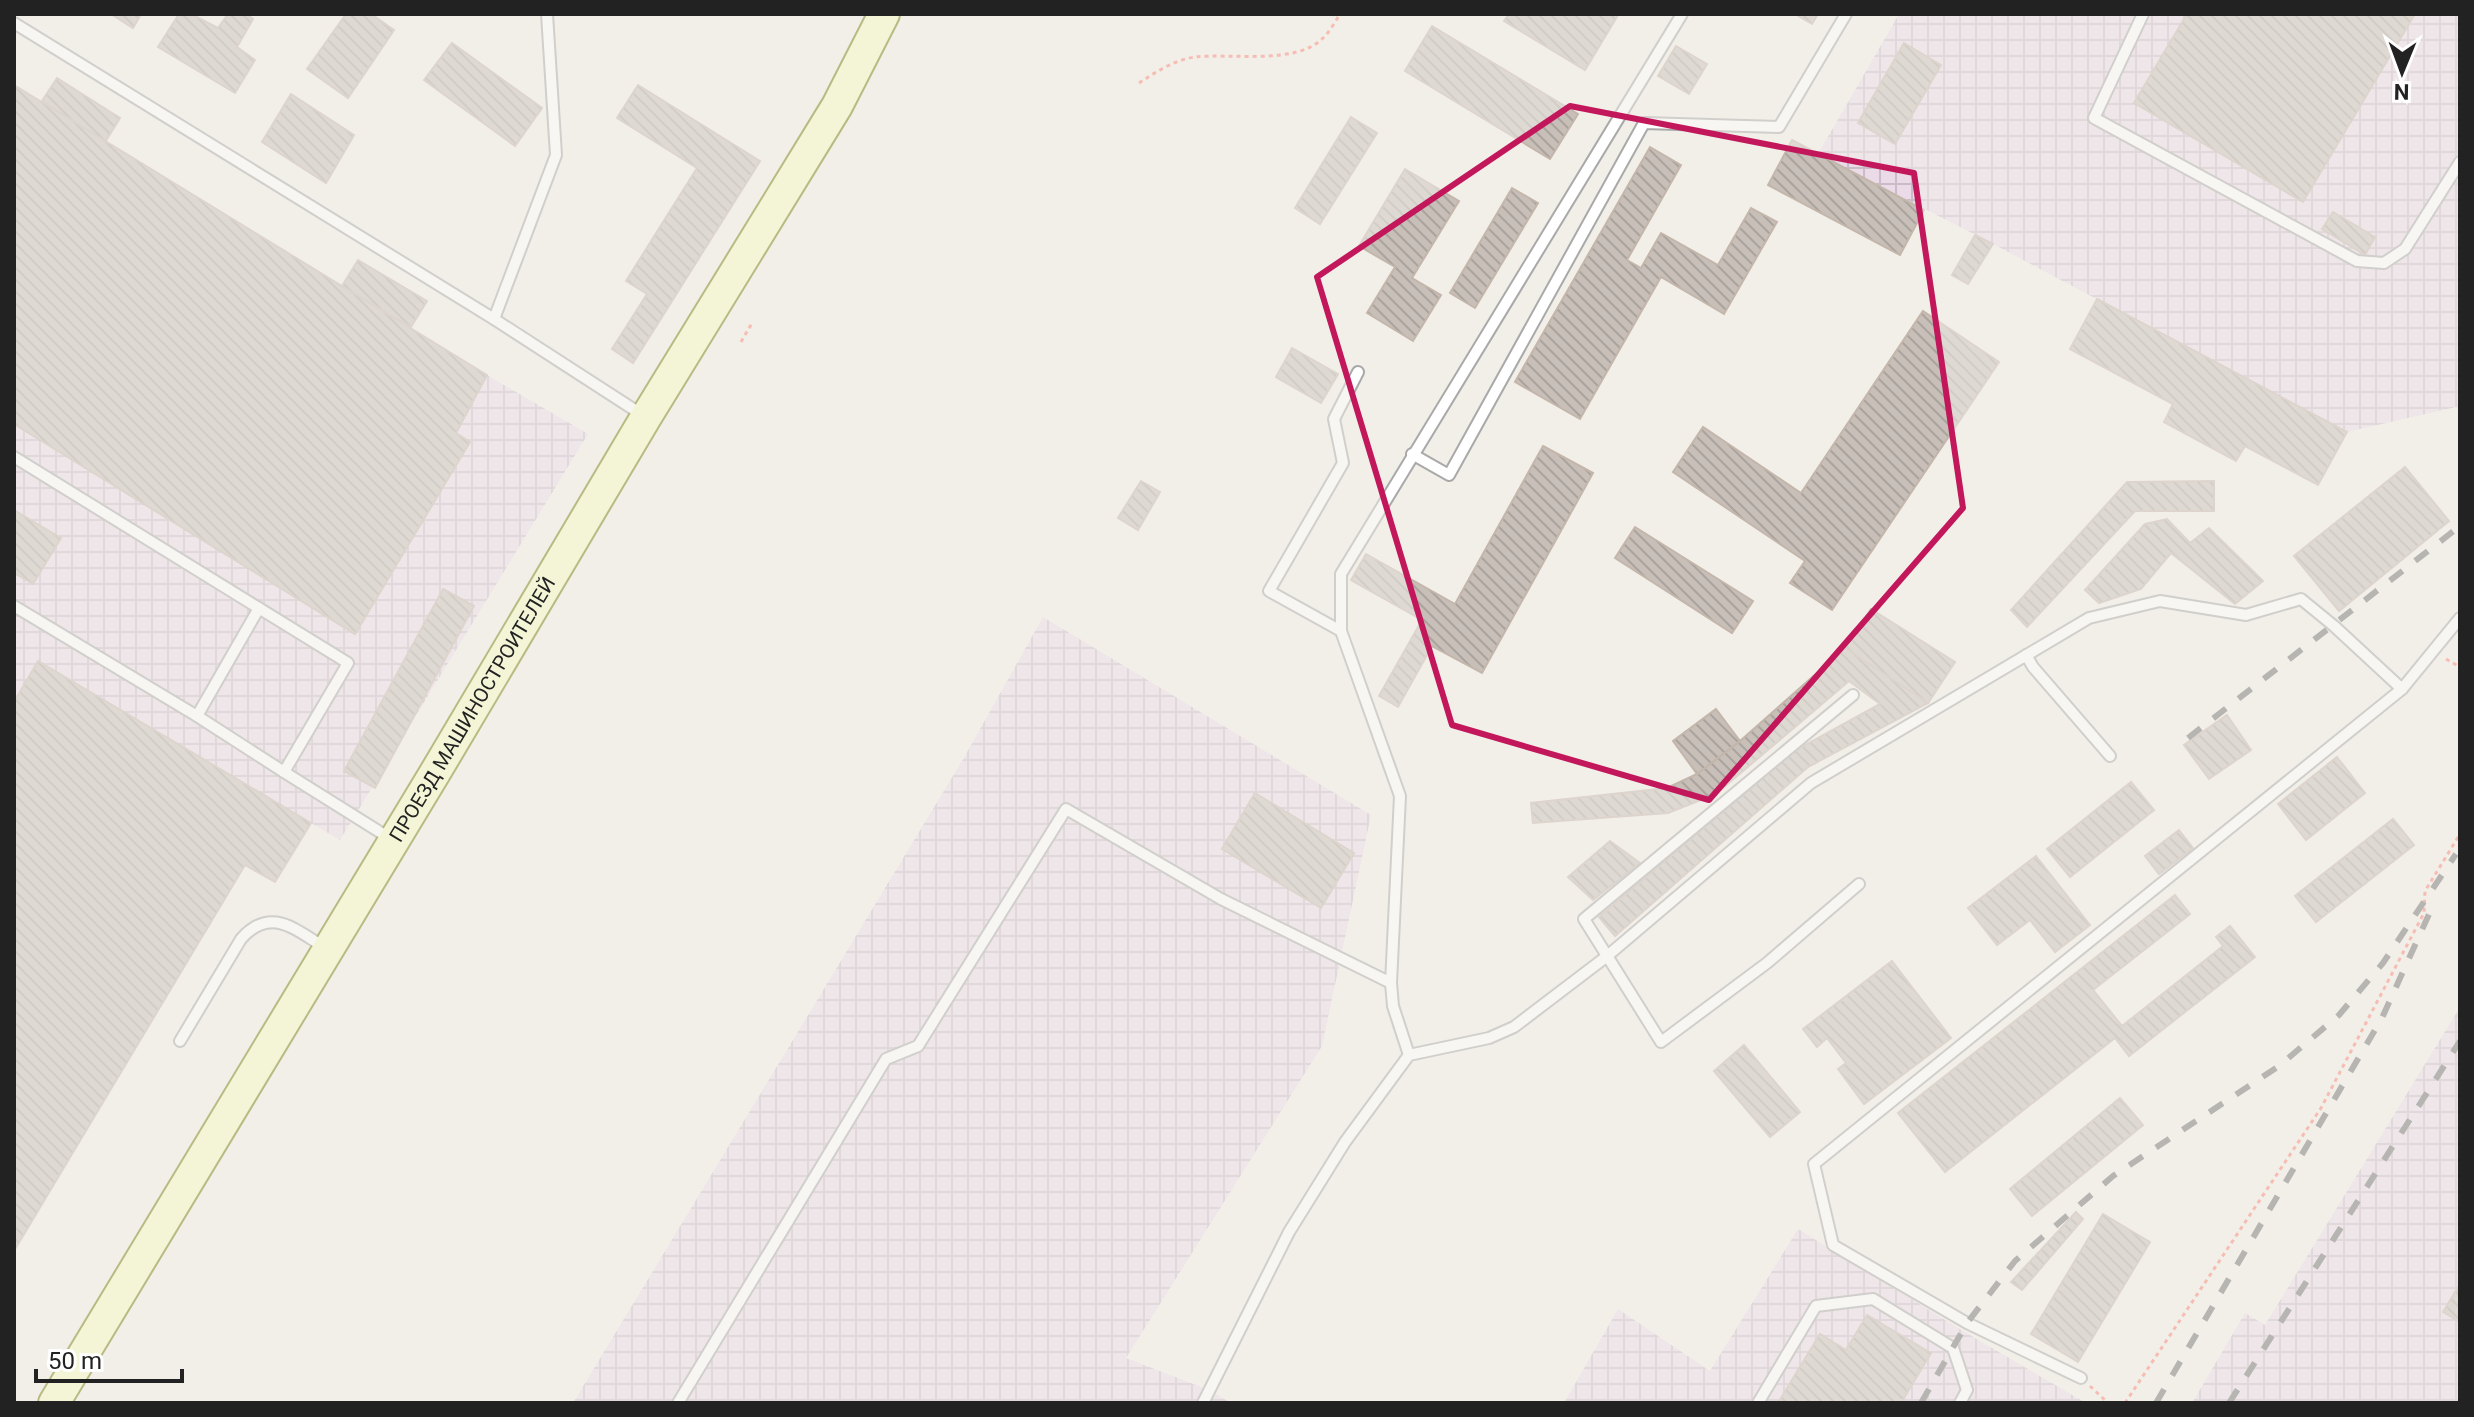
<svg xmlns="http://www.w3.org/2000/svg" width="2474" height="1417" font-family="Roboto,sans-serif">
<style>
.industrial{fill:url(#industrial-grid)}
.building{fill:url(#building-back-hatch);stroke:#c4b6ab;stroke-width:2}
.lines{fill:none;stroke-linecap:round;stroke-linejoin:round}
.lane-casing{stroke:#a9a9a9;stroke-width:14}
.secondary-casing{stroke:#707d05;stroke-width:34}
.path{stroke:#fa8072;stroke-width:3;stroke-dasharray:4 4;stroke-linecap:butt}
.lane{stroke:#fff;stroke-width:10}
.secondary{stroke:#f7fabf;stroke-width:30}
.rail{stroke:#707070;stroke-width:6;stroke-dasharray:16 16;stroke-linecap:butt}
.marked{fill:none;stroke:#c2185b;stroke-width:6;stroke-linejoin:round}
.labels{text-anchor:middle;dominant-baseline:central;stroke-width:6;stroke-linejoin:round;paint-order:stroke}
.street-label{font-size:20px;fill:#222;stroke:#fff}
</style>
<defs>
<pattern id="industrial-grid" width="8" height="8" patternUnits="userSpaceOnUse" patternTransform="scale(2)"><rect width="8" height="8" fill="#ebdbe8"/><path d="M0 4h8M4 0v8" fill="none" stroke="#c9bcc7"/></pattern>
<pattern id="building-back-hatch" width="6" height="6" patternUnits="userSpaceOnUse" patternTransform="scale(2)"><rect width="6" height="6" fill="#c7bfb8"/><path d="M-1 5l2 2M0 0l6 6M5-1l2 2" fill="none" stroke="#aba49e"/></pattern>
</defs>
<rect width="100%" height="100%" fill="#f2efe9"/>
<g class="industrial">
<polygon points="1899,14 2460,14 2460,408 2456,407 2347,432 1993,244 1818,154"/>
<polygon points="14,85 487,375 588,434 340,840 311,823 275,882 245,865 14,1251"/>
<polygon points="1043,617 1371,815 1322,1046 1126,1358 1209,1390 1231,1403 573,1403 962,761"/>
<polygon points="2460,1007 2460,1403 2192,1403 2245,1313 2265,1325"/>
<polygon points="1798,1229 1963,1331 2086,1403 1564,1403 1618,1309 1710,1371"/>
</g>
<g class="building">
<polygon points="111,14 141,14 133,28"/>
<polygon points="179,14 191,14 218,28 228,14 246,14 253,19 237,47 255,60 235,93 158,47"/>
<polygon points="346,14 371,14 394,30 348,98 307,69"/>
<polygon points="1509,14 1615,14 1618,15 1585,70 1504,21"/>
<polygon points="1795,14 1818,14 1812,24"/>
<polygon points="2187,14 2415,14 2303,202 2134,103"/>
<polygon points="1432,26 1578,114 1550,159 1405,71"/>
<polygon points="452,43 542,108 515,146 424,80"/>
<polygon points="1904,43 1941,65 1895,144 1858,123"/>
<polygon points="1676,46 1707,64 1689,94 1658,76"/>
<polygon points="57,78 120,118 105,142 42,101"/>
<polygon points="14,85 487,375 456,433 470,442 355,634 14,424"/>
<polygon points="638,85 760,161 633,363 612,349 647,294 626,281 697,168 617,118"/>
<polygon points="291,94 354,135 326,183 262,142"/>
<polygon points="1351,117 1377,133 1320,224 1295,208"/>
<polygon points="1792,140 1924,210 1900,255 1768,185"/>
<polygon points="1650,147 1681,165 1627,260 1641,268 1661,233 1718,265 1751,208 1777,222 1724,314 1661,277 1580,419 1515,382"/>
<polygon points="1405,169 1459,201 1412,278 1441,295 1413,341 1367,313 1395,267 1359,246"/>
<polygon points="1512,188 1538,203 1475,308 1450,293"/>
<polygon points="2333,212 2375,237 2365,255 2322,229"/>
<polygon points="1975,235 1993,244 1968,284 1952,275"/>
<polygon points="358,260 427,301 411,327 342,286"/>
<polygon points="2097,299 2347,432 2318,485 2245,446 2236,461 2164,422 2173,404 2070,349"/>
<polygon points="1923,311 1999,362 1832,610 1790,583 1805,561 1673,472 1703,427 1801,493"/>
<polygon points="1292,348 1338,374 1321,403 1276,377"/>
<polygon points="1543,446 1593,473 1482,673 1432,646 1398,707 1379,696 1422,620 1351,580 1366,554 1455,604"/>
<polygon points="2405,467 2449,521 2339,611 2294,556"/>
<polygon points="1141,481 1160,492 1138,530 1118,518"/>
<polygon points="2214,481 2214,511 2135,511 2027,627 2011,610 2127,482"/>
<polygon points="14,510 61,538 33,584 14,573"/>
<polygon points="2167,519 2190,543 2209,528 2263,581 2235,604 2171,553 2141,589 2099,603 2085,590 2145,524"/>
<polygon points="1635,527 1753,601 1732,633 1615,558"/>
<polygon points="443,589 474,606 375,788 344,771"/>
<polygon points="1871,609 1955,662 1928,703 1845,648"/>
<polygon points="1845,648 1928,703 1808,767 1615,936 1599,917 1796,750 1880,704 1849,681 1716,794 1668,813 1533,823 1531,803 1667,788 1697,774 1740,741"/>
<polygon points="38,661 311,823 275,882 245,865 14,1251 14,702"/>
<polygon points="1716,709 1740,741 1697,774 1673,741"/>
<polygon points="2227,715 2251,750 2209,779 2184,745"/>
<polygon points="2337,757 2365,793 2306,840 2278,804"/>
<polygon points="2131,782 2154,810 2070,877 2047,849"/>
<polygon points="1255,793 1354,853 1321,908 1222,849"/>
<polygon points="2393,819 2414,845 2316,922 2295,896"/>
<polygon points="2179,830 2193,848 2159,874 2145,856"/>
<polygon points="1610,841 1640,863 1593,900 1568,877"/>
<polygon points="2036,856 2090,925 2055,952 2030,920 1997,945 1968,908"/>
<polygon points="2175,895 2190,914 2093,990 2122,1026 2223,946 2216,937 2230,926 2255,957 2129,1056 2115,1038 1945,1172 1898,1113"/>
<polygon points="1892,961 1951,1038 1864,1104 1838,1069 1846,1063 1827,1038 1817,1047 1803,1029"/>
<polygon points="1744,1045 1800,1112 1770,1137 1714,1071"/>
<polygon points="2120,1098 2143,1125 2032,1216 2010,1189"/>
<polygon points="2076,1212 2083,1219 2022,1290 2011,1282"/>
<polygon points="2103,1214 2150,1242 2078,1362 2031,1334"/>
<polygon points="2460,1284 2460,1322 2443,1312"/>
<polygon points="1867,1315 1931,1353 1901,1403 1778,1403 1820,1334 1846,1350"/>
</g>
<g class="lines">
<defs>
<g id="lane">
<polyline points="2143,14 2094,118 2357,261 2384,263 2405,249 2460,162"/>
<polyline points="14,23 494,319 644,416"/>
<polyline points="494,319 556,155 547,14"/>
<polyline points="1412,454 1449,475 1644,123 1779,127 1846,14"/>
<polyline points="14,457 348,663 284,772 197,716 14,606"/>
<polyline points="1341,631 1269,591 1343,463 1334,419 1358,372"/>
<polyline points="2026,655 2033,667 2110,756"/>
<polyline points="2402,689 2460,618"/>
<polyline points="1853,695 1584,919 1661,1042 1767,963 1859,884"/>
<polyline points="197,716 259,608"/>
<polyline points="284,772 391,839"/>
<path d="M180,1041l61,-102c30,-34 54,-9 85,9"/>
<polyline points="1409,1055 1393,1006 1391,983 1400,796 1341,631 1341,574 1682,14"/>
<polyline points="678,1403 886,1059 918,1046 1066,809 1221,899 1391,983"/>
<polyline points="1203,1403 1289,1232 1345,1142 1409,1055 1489,1038 1514,1027 1606,957 1811,783 2089,618 2160,601 2246,615 2301,599 2334,626 2402,689 1814,1164 1833,1245 1967,1323 2081,1378"/>
<polyline points="1758,1403 1816,1306 1873,1299 1953,1348 1967,1390 1960,1403"/>
</g>
<g id="secondary">
<path id="s1" d="M54,1403l382,-632 210,-354 191,-311 47,-92"/>
</g>
</defs>
<use href="#lane" class="lane-casing"/>
<use href="#secondary" class="secondary-casing"/>
<g class="path">
<path d="M1139,83c17,-11 35,-23 56,-26 35,-4 100,8 127,-18 7,-6 13,-17 18,-25"/>
<polyline points="741,342 752,323"/>
<polyline points="2446,659 2460,667"/>
<polyline points="2090,1386 2108,1403"/>
<polyline points="2125,1403 2321,1108 2424,913 2425,891 2460,834"/>
</g>
<use href="#lane" class="lane"/>
<use href="#secondary" class="secondary"/>
<g class="rail">
<polyline points="2188,738 2460,526"/>
<polyline points="1921,1403 1967,1323 2015,1261 2113,1176 2279,1066 2339,1015 2383,963 2456,854"/>
<polyline points="2156,1403 2382,1018 2435,901"/>
<polyline points="2229,1403 2460,1041"/>
</g>
</g>
<path d="M0 0H2474V1417H0ZM1570,106l344,67 49,335 -254,292 -257,-75 -135,-448z" fill="#f2efe9" fill-opacity=".55" fill-rule="evenodd"/>
<path class="marked" d="M1570,106l344,67 49,335 -254,292 -257,-75 -135,-448z"/>
<g class="labels">
<g class="street-label">
<text stroke="none"><textPath href="#s1" startOffset="810">ПРОЕЗД МАШИНОСТРОИТЕЛЕЙ</textPath></text>
</g>
</g>
<rect width="2474" height="1417" fill="none" stroke="#222222" stroke-width="32"/>
<g transform="translate(2402 72) rotate(181)" stroke="#ffffff" stroke-width="6" paint-order="stroke">
<path d="M0-6L14 30L0 20L-14 30Z" fill="#222222"/>
<text y="-12" font-size="22" font-weight="bold" text-anchor="middle" fill="#222222">N</text>
</g>
<path d="M36 1369v12h146v-12" fill="none" stroke="#222222" stroke-width="4"/>
<text x="48" y="1369" font-size="24" fill="#222222" stroke="#ffffff" stroke-width="6" paint-order="stroke">50 m</text>
</svg>
